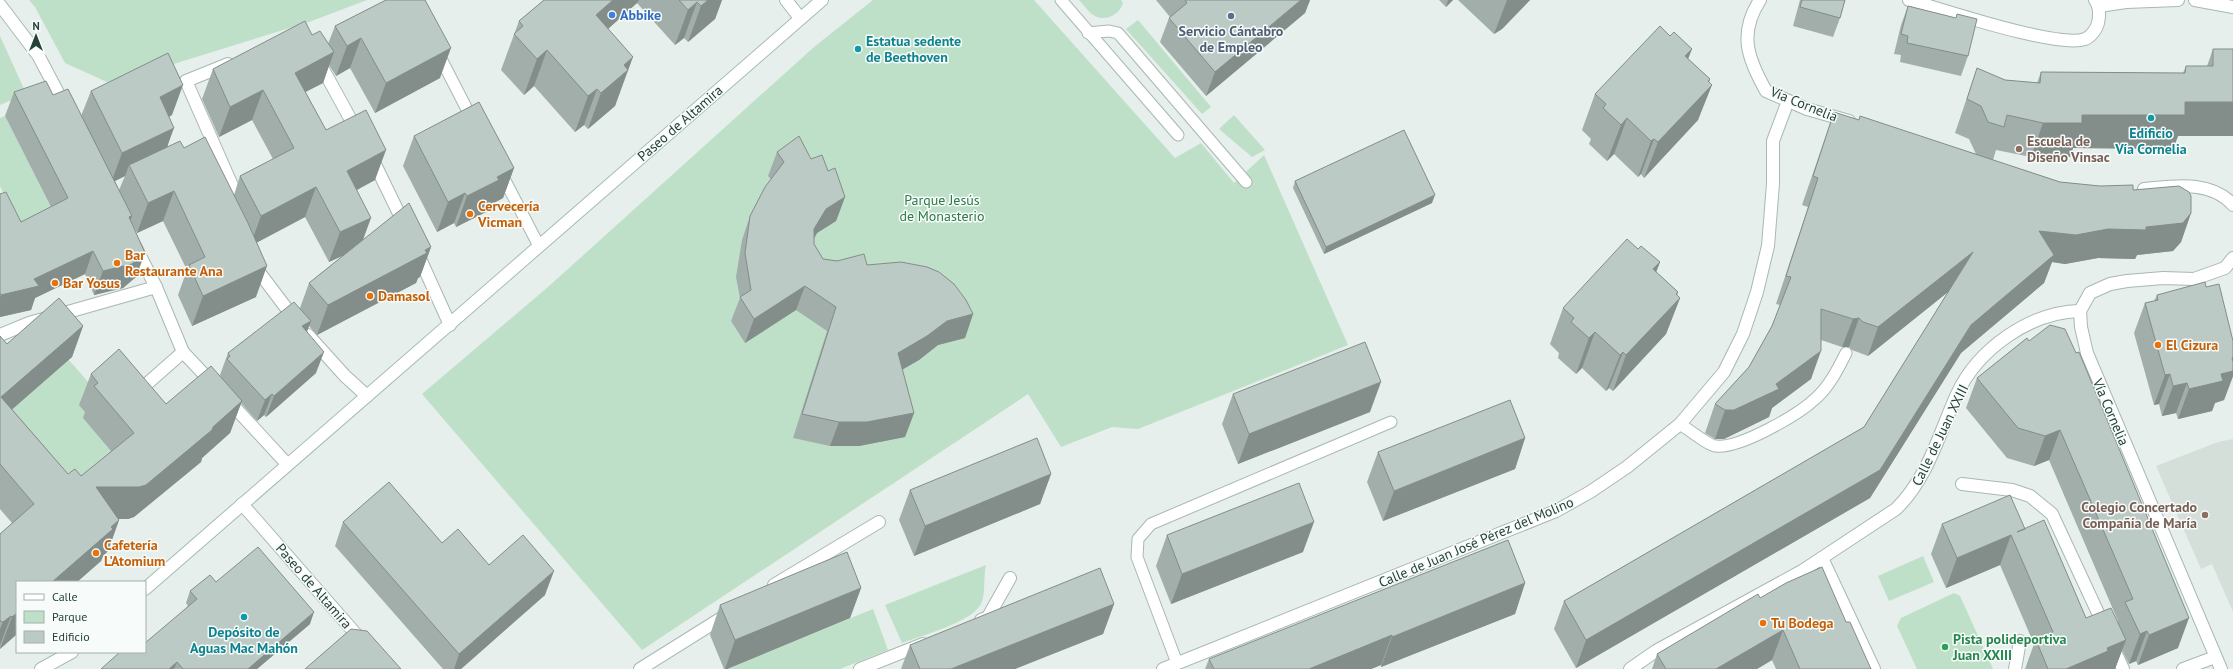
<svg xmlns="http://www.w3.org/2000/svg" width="2233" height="669" font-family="'PT Sans',sans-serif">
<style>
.built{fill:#d4dfda}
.green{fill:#bfe0c8}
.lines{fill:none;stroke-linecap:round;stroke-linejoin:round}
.service-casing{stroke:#a8b8b2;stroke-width:13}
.minor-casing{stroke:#a8b8b2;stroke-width:14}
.secondary-casing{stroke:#a4bbb3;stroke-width:14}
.service{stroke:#fff;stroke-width:11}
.minor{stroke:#fff;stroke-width:12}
.secondary{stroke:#fff;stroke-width:12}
.wall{fill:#a1aea9;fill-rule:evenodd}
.shaded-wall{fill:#838d89}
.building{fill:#bbcac4;stroke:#838d89}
.shop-dot{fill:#3f7fe0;stroke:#f7fbf9;stroke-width:1.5}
.service-dot{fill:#5c6f8a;stroke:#f7fbf9;stroke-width:1.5}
.culture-dot{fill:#0f9aa8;stroke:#f7fbf9;stroke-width:1.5}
.education-dot{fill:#8d6e63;stroke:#f7fbf9;stroke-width:1.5}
.food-dot{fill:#e8710a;stroke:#f7fbf9;stroke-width:1.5}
.leisure-dot{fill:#2e9e5b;stroke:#f7fbf9;stroke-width:1.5}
.labels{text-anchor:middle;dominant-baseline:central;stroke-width:3;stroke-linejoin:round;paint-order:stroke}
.shop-label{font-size:14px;font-weight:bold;fill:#366cbe;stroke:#f7fbf9;text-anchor:start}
.service-label{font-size:14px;font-weight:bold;fill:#4e5e75;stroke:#f7fbf9}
.culture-label{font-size:14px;font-weight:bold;fill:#0d838f;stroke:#f7fbf9}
.street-label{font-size:14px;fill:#24423a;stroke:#f7fbf9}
.education-label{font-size:14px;font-weight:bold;fill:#785e54;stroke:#f7fbf9;text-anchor:start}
.park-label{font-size:14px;fill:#2d7a4b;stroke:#f7fbf9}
.food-label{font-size:14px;font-weight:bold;fill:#c56008;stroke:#f7fbf9;text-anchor:start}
.leisure-label{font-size:14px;font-weight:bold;fill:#27864d;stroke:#f7fbf9;text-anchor:start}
</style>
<rect width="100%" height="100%" fill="#e6efeb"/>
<polygon class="built" points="2233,439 2233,612 2212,564 2201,569 2156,466 2218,442"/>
<g class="green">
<polygon points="29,0 367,0 309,22 122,80 107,82 65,63 35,7"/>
<polygon points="873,0 1034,0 1175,158 1201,143 1234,183 1264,155 1348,345 1138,429 1112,427 1061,447 1028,394 642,650 422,394 548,287 814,47"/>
<path d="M1079,0h42l2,3c-3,11 -17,19 -28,13 -6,-3 -11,-11 -16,-16z"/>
<polygon points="1138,20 1211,107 1202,114 1126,29"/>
<polygon points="0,36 24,89 21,96 0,105"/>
<polygon points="1234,115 1265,150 1252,157 1219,129"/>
<polygon points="5,116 59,223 25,239 0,186 0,118"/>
<polygon points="69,360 96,391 115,447 76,480 69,472 42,495 0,402"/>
<polygon points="1923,556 1934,582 1889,601 1878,576"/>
<path d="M986,565c-3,12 0,29 -5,39 -9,18 -60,32 -79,39l-17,-38z"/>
<polygon points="1954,593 1960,596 1993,669 1917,669 1897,626 1901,618"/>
<polygon points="873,609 888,650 840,669 727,669"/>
</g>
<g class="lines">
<defs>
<g id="service">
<polyline points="1061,0 1178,135"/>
<polyline points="1088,33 1109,31 1118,33 1246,182"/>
<polyline points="438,53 473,121"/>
<polyline points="501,173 539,246"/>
<path d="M1680,424c8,5 29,22 36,22 23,3 82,-31 99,-47 14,-12 23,-30 31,-46"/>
<polyline points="1177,663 1137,557 1138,539 1151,524 1391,422"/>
</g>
<g id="minor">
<polyline points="786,0 800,18"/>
<path d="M1760,0c-22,34 -12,59 6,91l41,18 42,12"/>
<path d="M1909,0c32,9 150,49 176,39 6,-2 12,-11 13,-16 2,-9 2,-16 -3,-23"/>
<polyline points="2195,0 2233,7"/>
<polyline points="0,5 38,55 65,106"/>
<polyline points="2099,6 2126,2 2178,0"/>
<polyline points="318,60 357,131"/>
<polyline points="372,158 405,226"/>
<path d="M2144,189c31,-3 67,-9 89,16"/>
<polyline points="220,201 234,190 186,81 228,64"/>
<polyline points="135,246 156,287 183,352 214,385"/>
<polyline points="417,252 450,325"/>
<polyline points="253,264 296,321"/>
<polyline points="0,335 29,323 156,287"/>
<polyline points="308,335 345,376 367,396"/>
<polyline points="149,382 183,352"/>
<polyline points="228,400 287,464"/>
<polyline points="1962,484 2012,490 2030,496 2052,514 2105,628"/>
<polyline points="242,504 362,641"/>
<polyline points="1822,558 1874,669"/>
<polyline points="774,585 879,522"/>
<polyline points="981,620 988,617 1010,578"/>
<polyline points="2112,645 2123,669"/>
<polyline points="640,669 728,614"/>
<polyline points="860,669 923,644"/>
<polyline points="1163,669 1556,511 1590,492 1627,467 1680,424 1724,372 1743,334 1757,292 1768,246 1773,184 1773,141 1788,101"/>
<path d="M1630,669l26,-18 146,-80 94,-62c32,-31 43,-75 61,-115 21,-45 73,-82 123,-83"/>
<polyline points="2015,669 2020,641"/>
<polyline points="2183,669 2215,657"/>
<polyline points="2221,669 2087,353 2081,327 2080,311 2090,293 2110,284 2127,281 2163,278 2194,279 2225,268 2233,258"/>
</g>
<g id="secondary">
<polyline points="145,589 822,0"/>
<polyline points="41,669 72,652"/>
</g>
</defs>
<use href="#service" class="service-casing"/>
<use href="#minor" class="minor-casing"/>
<use href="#secondary" class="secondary-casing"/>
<use href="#service" class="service"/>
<use href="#minor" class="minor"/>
<use href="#secondary" class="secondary"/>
</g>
<g class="wall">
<path d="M386,0l54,78 -65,35 -25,-45 -14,8 -7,-11 -6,18 -18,9 21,38 49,50 -18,10 5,51 69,6 -11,30 -2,1 -2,5 -99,52 -8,-9 -2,6 9,41 -50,44 -2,-2 -7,6 -16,-18 -11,30 -28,25 -1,4 -67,55 -6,2h-9v1l-11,31 -5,5 -2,5 -24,21h-60v52l-17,15v-115l12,-11 -12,-14v-173l7,8 76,-18 -11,31 -60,52 56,65 13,2 30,-25 -28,-33 2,-6 -6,-7 12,-31 75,30 55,-27 -1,-2 8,-22 72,-45 9,-25 36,-29 -16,8 -24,-45 -49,26v54l-64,29 -14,-31 9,-25 -24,-49 -26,12 -7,-13 6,57 -13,11 -29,7 -9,-21 -50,24 -4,12 -31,7v-123l21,28 30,-15 -46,-91 9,-24 39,3 28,21 10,-25 81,24 -3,2 -1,30 16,1 50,47 6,-19 33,-17 -21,-39 -33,17 -17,-38 11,-30 99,-34 16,9 7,-18zM125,176l-6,14 -4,-9z"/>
<polygon points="544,0 722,0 715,19 688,42 684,38 675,45 637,3 608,29 620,93 619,94 615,106 588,129 584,125 575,132 534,86 524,95 501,70 519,21"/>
<polygon points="1156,0 1310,0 1305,13 1206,96 1160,42 1169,18 1170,17"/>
<polygon points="1439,0 1453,0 1446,7"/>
<polygon points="1458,0 1530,0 1502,29 1494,34"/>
<polygon points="1800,0 1845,0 1840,18 1833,37 1793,26"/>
<polygon points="1908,6 1955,18 1968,56 1961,76 1900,62 1901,55 1894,54 1901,25"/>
<polygon points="2213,49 2233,49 2233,136 2178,136 2173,149 2073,148 2070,157 2031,157 1996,150 1993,160 2060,182 2133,190 2191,213 2181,242 2173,251 2137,255 2135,259 2098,258 2065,264 2052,262 2044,283 1961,353 1870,498 1576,668 1554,629 1564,601 1864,427 1948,292 1868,356 1852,350 1849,347 1842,347 1821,340 1811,379 1772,408 1769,417 1724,439 1715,439 1705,433 1715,404 1749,367 1772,326 1780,305 1776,304 1808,207 1802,205 1834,112 1859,120 1976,154 1969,139 1955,133 1977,68 2005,80 2037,83 2041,72 2183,73 2186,66 2207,66"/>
<polygon points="1688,59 1710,79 1698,120 1644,178 1641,174 1638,177 1614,154 1607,161 1589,144 1591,139 1582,130 1595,94"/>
<polygon points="414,136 514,168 503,198 490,205 488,211 456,227 454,223 437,232 403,166"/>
<polygon points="777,152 811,159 828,171 845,197 836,221 817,233 814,238 814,244 823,259 867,265 973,314 965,338 938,345 919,360 902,369 914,413 905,437 859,446 830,446 793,438 827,331 796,310 745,343 731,321 740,298 736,277 742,240 750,216 771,179 768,176"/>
<polygon points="1295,181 1432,203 1324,254 1293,188"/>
<polygon points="1638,249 1660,262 1656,272 1678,292 1677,295 1680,298 1666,334 1613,391 1609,388 1606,391 1582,368 1576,374 1558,358 1559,353 1550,344 1563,308"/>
<polygon points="2206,287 2233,341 2233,376 2224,400 2215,403 2212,411 2178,419 2176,413 2162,416 2159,404 2154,405 2134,333 2145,303 2154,301 2157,295"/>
<polygon points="2027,338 2178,648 2138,665 2136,661 2129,664 2122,650 2115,669 2025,669 2034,644 2000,565 1946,588 1931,554 1942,524 2025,529 2086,618 2118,622 2118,621 2049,460 2034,466 2007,458 1966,408 1977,378"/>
<polygon points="1233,394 1370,412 1238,464 1222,424"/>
<polygon points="1525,438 1515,469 1383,521 1367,482 1378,452"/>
<polygon points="1051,474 1040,504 914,556 899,520 910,490"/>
<polygon points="343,522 442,543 545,595 461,669 443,669 335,546"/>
<polygon points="1167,535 1303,552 1171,604 1156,566"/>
<polygon points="216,582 310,624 257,669 101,669 145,652 188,606 186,603 190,591"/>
<polygon points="1525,583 1515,614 1381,667 1381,665 1371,669 1205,669 1209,659"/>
<polygon points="861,588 850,618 727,669 724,669 710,635 720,605"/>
<polygon points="1760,598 1846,622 1871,669 1776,669 1772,660 1757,669 1652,669 1657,654"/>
<polygon points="1114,604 1103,634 1015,669 901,669 910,645"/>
</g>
<g class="shaded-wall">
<polygon points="613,0 639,0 637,3 583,51 596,15"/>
<polygon points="708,0 722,0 715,19 688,42 701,6"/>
<polygon points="1301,0 1310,0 1305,13 1206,96 1215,72"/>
<polygon points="1448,0 1453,0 1446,7"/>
<polygon points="1507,0 1530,0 1502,29 1494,34"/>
<polygon points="697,2 684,38 675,45 688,10"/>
<polygon points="361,38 350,68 336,76 347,46"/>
<polygon points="451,48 440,78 375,113 386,83"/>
<polygon points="1692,49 1678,85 1685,56"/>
<polygon points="547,50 534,86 524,95 537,59"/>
<polygon points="334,52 323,83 284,103 295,73"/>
<polygon points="633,57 615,106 588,129 601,93 624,65"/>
<polygon points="1710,79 1706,90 1712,85 1698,120 1644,178 1658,142"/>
<polygon points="183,85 172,115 149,127 160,97"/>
<polygon points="597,89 584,125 575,132 588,96"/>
<polygon points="263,90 252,120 219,137 230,107"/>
<polygon points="2185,102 2233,102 2233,136 2178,136 2173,149 2073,148 2070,157 2031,157 2043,123 2082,115"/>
<polygon points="1627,118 1614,154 1607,161 1621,125"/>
<polygon points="174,128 163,158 129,165 125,176 111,183 122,153"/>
<polygon points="1654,139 1641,174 1638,177 1651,141"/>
<polygon points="386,150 375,180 336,201 347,171"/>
<polygon points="514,168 503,198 490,205 488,211 456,227 467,196 497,177"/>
<polygon points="316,187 305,217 250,246 261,216"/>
<polygon points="174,191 163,221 137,233 148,203"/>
<polygon points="465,193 454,223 437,232 448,202"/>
<polygon points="1435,195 1432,203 1324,254 1326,247"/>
<polygon points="845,197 836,221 817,233 806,253 814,229 826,209"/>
<polygon points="2191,213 2181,242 2173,251 2137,255 2135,259 2098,258 2065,264 2052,262 2044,283 1961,353 1870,498 1576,668 1586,640 1880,470 1971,325 2039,231 2108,229 2146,227"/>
<polygon points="132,216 123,239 129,217"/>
<polygon points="371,218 360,248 329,262 340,232"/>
<polygon points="431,247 420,277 418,278 416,283 317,335 328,305"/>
<polygon points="93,251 85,274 35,298 31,310 0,317 0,297 1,295"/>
<polygon points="1973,252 1963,280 1868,356 1878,327"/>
<polygon points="145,253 136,277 123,288 94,295 103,271"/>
<polygon points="1660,262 1646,298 1653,269"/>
<polygon points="267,266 256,297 192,326 203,296"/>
<polygon points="805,286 796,310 745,343 754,319"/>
<polygon points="1678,292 1674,304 1680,298 1666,334 1613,391 1626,355"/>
<polygon points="973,314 965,338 938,345 919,360 890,377 898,353 947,321"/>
<polygon points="1859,318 1849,347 1842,347 1853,319"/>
<polygon points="311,321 303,342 302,326"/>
<polygon points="83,326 72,357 0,420 1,397"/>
<polygon points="1595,332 1582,368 1576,374 1589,338"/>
<polygon points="1821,351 1811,379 1772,408 1769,417 1724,439 1715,439 1725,410 1776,384"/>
<polygon points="324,352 316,373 266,417 274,396"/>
<polygon points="1623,352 1609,388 1606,391 1620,355"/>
<polygon points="2233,357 2233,376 2224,400 2215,403 2212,411 2178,419 2189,389 2221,374 2232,358"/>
<polygon points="2170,374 2159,404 2154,405 2165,375"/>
<polygon points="1381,382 1370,412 1238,464 1249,434"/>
<polygon points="2187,383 2176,413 2162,416 2173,386"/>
<polygon points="272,394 264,415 257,421 265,400"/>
<polygon points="242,401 230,433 202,458 201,462 134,517 128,519 84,519 96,487 213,427"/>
<polygon points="914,413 905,437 859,446 830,446 839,422"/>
<polygon points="2060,430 2049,460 2034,466 2045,436"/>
<polygon points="1525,438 1515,469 1383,521 1394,491"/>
<polygon points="1051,474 1040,504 914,556 925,526"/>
<polygon points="119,520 108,551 103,556 101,561 77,582 52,582"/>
<polygon points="1314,522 1303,552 1171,604 1182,574"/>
<polygon points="2011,535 2000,565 1946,588 1957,558"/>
<polygon points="554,571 545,595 461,669 454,669 459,654"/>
<polygon points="1525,583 1515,614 1381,667 1392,637"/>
<polygon points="861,588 850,618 727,669 725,669 735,640"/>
<polygon points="1114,604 1103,634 1015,669 951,669"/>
<polygon points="314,612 310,624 257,669 248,669"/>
<polygon points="17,613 17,634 0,649 12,617"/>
<polygon points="11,616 0,645 0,629 3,622"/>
<polygon points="2189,618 2178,648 2138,665 2149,635"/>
<polygon points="1783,630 1772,660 1757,669 1716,669"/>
<polygon points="2147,631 2136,661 2129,664 2140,634"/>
<polygon points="1392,635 1381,665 1371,669 1309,669"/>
<polygon points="2126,640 2115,669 2066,669 2107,648"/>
<polygon points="177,662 174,669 169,669"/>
</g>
<g class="building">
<polygon points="386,0 425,0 451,48 386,83 361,38 347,46 335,26"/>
<polygon points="544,0 613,0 596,15 633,57 624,65 628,70 601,93 597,89 588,96 547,50 537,59 514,34 523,26 519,21"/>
<polygon points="679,0 708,0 701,6 697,2 688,10"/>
<polygon points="1185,0 1301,0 1215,72 1169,18 1187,3"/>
<polygon points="1802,0 1845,0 1840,18 1800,7"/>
<polygon points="1908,6 1956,18 1957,14 1977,19 1968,56 1907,43 1908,36 1901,34"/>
<polygon points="305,21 312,35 320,31 334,52 295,73 326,130 366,110 386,150 347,171 371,218 340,232 316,187 261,216 240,176 294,148 263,90 230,107 213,69"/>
<polygon points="1660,26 1670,36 1674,32 1692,49 1685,56 1710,79 1708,81 1712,85 1658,142 1654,139 1651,141 1627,118 1621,125 1603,108 1606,104 1595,94"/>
<polygon points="2213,49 2233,49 2233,102 2185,102 2185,115 2082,115 2082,123 2043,123 2007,115 2004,127 1988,122 1981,106 1967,99 1977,68 2005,80 2040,83 2041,72 2185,73 2186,66 2213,66"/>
<polygon points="168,53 183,85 160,97 174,128 122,153 91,91"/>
<polygon points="46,81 53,95 68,89 132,216 129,217 145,253 132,264 103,271 93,251 34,279 39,286 1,295 0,293 0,194 6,192 21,222 68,198 14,92"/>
<polygon points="479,102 514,168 497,177 499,180 467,196 465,193 448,202 414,136"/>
<polygon points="1834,112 1859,120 1860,116 2060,182 2100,186 2133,185 2133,190 2179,186 2189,192 2191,196 2191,213 2183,223 2146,227 2146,230 2108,229 2076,235 2039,231 2054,255 1971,325 1880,470 1586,640 1564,601 1864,427 1973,252 1878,327 1863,322 1859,318 1853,319 1821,309 1821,351 1776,384 1779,389 1734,410 1725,410 1715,404 1749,367 1772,326 1791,277 1786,276 1818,178 1813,176"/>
<polygon points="1404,130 1435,195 1326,247 1295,181"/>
<polygon points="799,136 811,159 822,155 828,171 835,168 845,197 826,209 814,229 814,244 823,259 837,261 864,254 867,265 901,262 927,267 939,272 954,284 966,300 973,314 947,321 927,336 898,353 914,413 867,422 839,422 802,414 836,307 805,286 754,319 740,297 751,290 745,253 750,216 765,187 784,162 777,152"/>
<polygon points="205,137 248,223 267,266 203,296 189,265 205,257 174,191 148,203 129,165 180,141 184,148"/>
<polygon points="409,203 431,247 425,250 427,253 328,305 309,283"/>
<polygon points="1627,239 1638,249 1641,246 1660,262 1653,269 1678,292 1676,294 1680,298 1626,355 1623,352 1620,355 1595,332 1589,338 1571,322 1574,318 1563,308"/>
<polygon points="2205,282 2206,287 2219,284 2233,341 2233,357 2232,358 2233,362 2233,371 2221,374 2223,381 2189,389 2187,383 2173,386 2170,374 2165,375 2145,303 2158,300 2157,295"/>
<polygon points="59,298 83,326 1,397 68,474 75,469 81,476 134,433 94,386 98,383 91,374 119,349 166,404 211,366 242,401 213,427 212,430 146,485 139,487 96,487 119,520 111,527 113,529 52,582 17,582 17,613 12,617 11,616 3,622 0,621 0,534 34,504 0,464 0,336 7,344"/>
<polygon points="294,302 311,321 302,326 324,352 274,396 272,394 265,400 227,359 230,356 228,353"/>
<polygon points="2050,325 2065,329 2076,353 2079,352 2189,618 2149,635 2147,631 2140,634 2125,602 2133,599 2060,430 2045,436 2018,428 1977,378 2027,338 2029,341"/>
<polygon points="1365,342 1381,382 1249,434 1233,394"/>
<polygon points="1510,400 1525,438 1394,491 1378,452"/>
<polygon points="1037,438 1051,474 925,526 910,490"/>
<polygon points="389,482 442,543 458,529 489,565 523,535 554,571 459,654 343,522"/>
<polygon points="1299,483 1314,522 1182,574 1167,535"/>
<polygon points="2010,495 2025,529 2017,532 2044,520 2086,618 2111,608 2126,640 2107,648 2108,651 2066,669 2048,669 2036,640 2053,632 2011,535 1957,558 1942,524"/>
<polygon points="1508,540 1525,583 1392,637 1392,635 1309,669 1214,669 1209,659"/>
<polygon points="258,547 314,612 248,669 183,669 177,662 169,669 101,669 120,652 145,652 145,643 197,599 190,591 210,575 216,582"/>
<polygon points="847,552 861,588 735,640 720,605"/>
<polygon points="1822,567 1846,622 1850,622 1871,669 1800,669 1783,630 1716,669 1666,669 1657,654 1758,594 1760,598 1786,583"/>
<polygon points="1100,568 1114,604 951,669 920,669 910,645"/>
<polygon points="351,629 367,631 401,669 305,669"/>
</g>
<circle class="shop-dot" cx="612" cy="15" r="4"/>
<circle class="service-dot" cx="1231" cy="16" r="4"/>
<g class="culture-dot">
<circle cx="858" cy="49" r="4"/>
<circle cx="2151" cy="118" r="4"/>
<circle cx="244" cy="617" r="4"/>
</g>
<g class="education-dot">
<circle cx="2019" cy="149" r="4"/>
<circle cx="2205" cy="515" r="4"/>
</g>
<g class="food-dot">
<circle cx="470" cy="214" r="4"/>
<circle cx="117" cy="263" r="4"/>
<circle cx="55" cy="283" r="4"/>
<circle cx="370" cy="296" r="4"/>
<circle cx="2158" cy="345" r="4"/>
<circle cx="96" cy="553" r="4"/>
<circle cx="1763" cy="623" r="4"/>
</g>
<circle class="leisure-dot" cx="1945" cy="647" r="4"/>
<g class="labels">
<g class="shop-label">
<text x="620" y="15">Abbike</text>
</g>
<g class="service-label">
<text x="1231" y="31">Servicio Cántabro<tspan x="1231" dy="16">de Empleo</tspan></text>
</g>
<g class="culture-label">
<text x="866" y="41" text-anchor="start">Estatua sedente<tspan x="866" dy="16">de Beethoven</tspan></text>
<text x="2151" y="133">Edificio<tspan x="2151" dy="16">Vía Cornelia</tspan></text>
<text x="244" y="632">Depósito de<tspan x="244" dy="16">Aguas Mac Mahón</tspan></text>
</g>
<g class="street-label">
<text transform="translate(1804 104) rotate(22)">Vía Cornelia</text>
<text transform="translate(680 123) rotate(-41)">Paseo de Altamira</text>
<text transform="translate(2111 412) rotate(67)">Vía Cornelia</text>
<text transform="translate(1940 435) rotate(-64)">Calle de Juan XXIII</text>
<text transform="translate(1476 542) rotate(-23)">Calle de Juan José Pérez del Molino</text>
<text transform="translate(314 586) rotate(49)">Paseo de Altamira</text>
</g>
<g class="education-label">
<text x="2027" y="141">Escuela de<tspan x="2027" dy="16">Diseño Vinsac</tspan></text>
<text x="2197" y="507" text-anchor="end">Colegio Concertado<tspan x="2197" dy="16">Compañía de María</tspan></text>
</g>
<g class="park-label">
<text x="942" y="200">Parque Jesús<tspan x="942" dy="16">de Monasterio</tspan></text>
</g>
<g class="food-label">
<text x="478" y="206">Cervecería<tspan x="478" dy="16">Vicman</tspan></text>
<text x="125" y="255">Bar<tspan x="125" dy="16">Restaurante Ana</tspan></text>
<text x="63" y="283">Bar Yosus</text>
<text x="378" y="296">Damasol</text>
<text x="2166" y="345">El Cizura</text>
<text x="104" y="545">Cafetería<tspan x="104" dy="16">L'Atomium</tspan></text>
<text x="1771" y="623">Tu Bodega</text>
</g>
<g class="leisure-label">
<text x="1953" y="639">Pista polideportiva<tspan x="1953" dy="16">Juan XXIII</tspan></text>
</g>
</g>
<rect x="16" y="581" width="130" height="72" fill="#f7fbf9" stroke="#a3b1ad"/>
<rect x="24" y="594" width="20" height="6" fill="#ffffff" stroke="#a3b1ad"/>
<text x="52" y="601" font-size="12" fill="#24423a">Calle</text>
<rect x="24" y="611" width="20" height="12" fill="#bfe0c8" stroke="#a3b1ad"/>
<text x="52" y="621" font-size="12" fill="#24423a">Parque</text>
<rect x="24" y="631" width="20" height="12" fill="#bbcac4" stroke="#a3b1ad"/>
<text x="52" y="641" font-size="12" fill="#24423a">Edificio</text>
<g transform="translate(36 36)" stroke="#f7fbf9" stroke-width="3" paint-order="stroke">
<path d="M0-3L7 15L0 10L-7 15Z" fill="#24423a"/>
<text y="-6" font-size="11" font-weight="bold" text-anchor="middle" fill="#24423a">N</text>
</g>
</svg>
